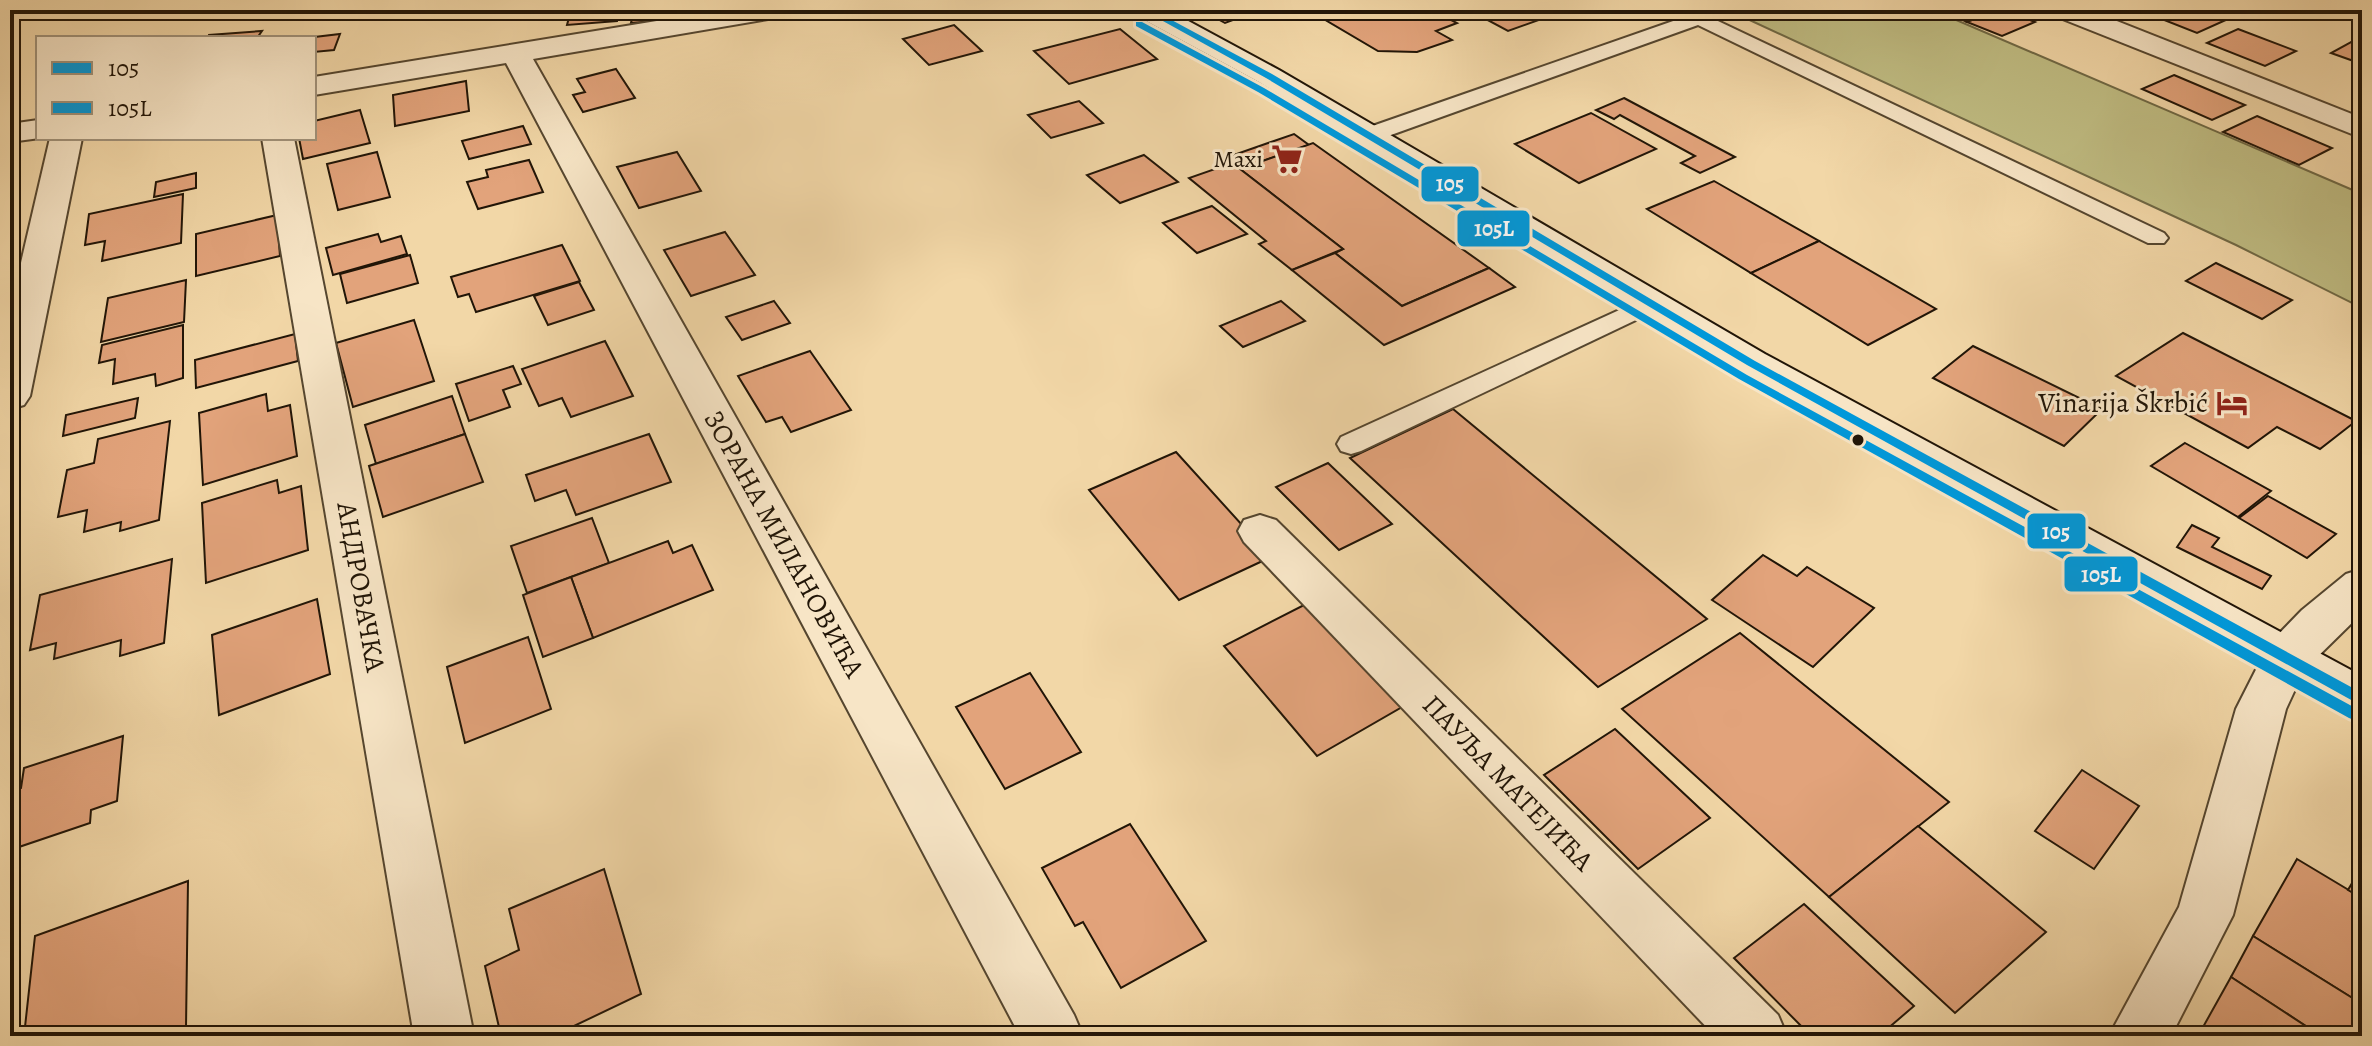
<svg xmlns="http://www.w3.org/2000/svg" width="2372" height="1046" font-family="Alegreya,serif">
<style>
.green{fill:#c0bd83;stroke:#706945;stroke-width:2}
.building{fill:#e2a37b;stroke:#211507;stroke-width:2}
.lines{fill:none;stroke-linecap:round;stroke-linejoin:round}
.lane-casing{stroke:#55462f;stroke-width:4}
.street-casing{stroke:#55462f;stroke-width:4}
.secondary-casing{stroke:#211507;stroke-width:4}
.lane{fill:#f7e5c6;fill-rule:evenodd}
.street{fill:#f7e5c6;fill-rule:evenodd}
.secondary{fill:#f7e5c6;fill-rule:evenodd}
.bus-1-casing{stroke:#f7e5c6;stroke-width:6}
.bus-2-casing{stroke:#f7e5c6;stroke-width:6}
.bus-1{fill:#0098da;fill-rule:evenodd}
.bus-2{fill:#0098da;fill-rule:evenodd}
.bus-dot{fill:#211507;stroke:#f7e5c6;stroke-width:3}
.labels{text-anchor:middle;dominant-baseline:central;stroke-width:6;stroke-linejoin:round;paint-order:stroke}
.far-poi-label{font-size:24px;fill:#211507;stroke:#f7e5c6;text-anchor:end}
.poi-label{font-size:28px;fill:#211507;stroke:#f7e5c6;text-anchor:end}
.street-label{font-size:28px;fill:#211507;stroke:#f7e5c6}
.line-badge{stroke:#f7e5c6;stroke-width:3}
.badge-label{font-size:22px;text-anchor:middle;font-weight:bold;fill:#fff}
</style>
<rect width="100%" height="100%" fill="#f2d7a7"/>
<filter id="stains"><feTurbulence type="fractalNoise" baseFrequency=".0025" numOctaves="4"/><feColorMatrix values="0 0 0 0 .2 0 0 0 0 .09 0 0 0 0 .02 0 0 0 .5 -.17"/></filter>
<radialGradient id="worn" r=".72"><stop offset=".6" stop-color="#630" stop-opacity="0"/><stop offset="1" stop-color="#630" stop-opacity=".3"/></radialGradient>
<polygon class="green" points="1728,10 1933,10 2362,194 2362,308 2236,245"/>
<g class="building">
<polygon points="486,10 571,10 483,18"/>
<polygon points="619,10 617,21 567,25 571,10"/>
<polygon points="634,10 682,10 681,19 631,23"/>
<polygon points="1214,10 1248,10 1252,13 1225,23 1207,13"/>
<polygon points="1315,10 1432,10 1457,23 1436,31 1452,40 1417,52 1378,51 1317,15"/>
<polygon points="1469,10 1557,10 1561,12 1508,31"/>
<polygon points="1940,10 1997,10 1967,22"/>
<polygon points="1997,10 2006,10 2035,22 2002,36 1967,22"/>
<polygon points="2139,10 2205,10 2228,19 2197,33"/>
<polygon points="954,25 982,51 929,65 903,39"/>
<polygon points="1120,29 1157,59 1069,84 1034,51"/>
<polygon points="2238,29 2296,51 2265,66 2207,43"/>
<polygon points="262,31 257,38 208,38 209,35"/>
<polygon points="340,34 334,50 314,52 314,38 306,38"/>
<polygon points="2351,42 2362,47 2362,64 2331,53"/>
<polygon points="616,69 635,98 583,112 573,95 585,92 577,79"/>
<polygon points="2174,75 2245,105 2212,120 2142,89"/>
<polygon points="466,81 469,111 395,126 393,95"/>
<polygon points="1624,98 1735,157 1700,173 1681,163 1695,156 1620,115 1614,119 1596,110"/>
<polygon points="1079,101 1103,123 1051,138 1028,115"/>
<polygon points="360,110 370,143 303,159 299,138 314,138 314,121"/>
<polygon points="1591,113 1656,149 1579,183 1515,144"/>
<polygon points="2257,116 2332,148 2299,165 2223,132"/>
<polygon points="523,126 531,144 469,159 462,141"/>
<polygon points="1294,134 1309,145 1240,169 1225,158"/>
<polygon points="1313,143 1489,268 1402,306 1335,253 1343,249 1240,169"/>
<polygon points="377,152 390,197 338,210 327,164"/>
<polygon points="677,152 701,191 639,208 617,167"/>
<polygon points="1144,155 1178,182 1120,203 1087,175"/>
<polygon points="529,160 543,192 478,209 467,182 488,177 486,170"/>
<polygon points="1232,163 1240,169 1343,249 1292,270 1259,244 1266,241 1189,178"/>
<polygon points="196,173 196,188 154,197 156,182"/>
<polygon points="1714,181 1819,241 1751,273 1647,209"/>
<polygon points="183,194 181,243 102,261 105,241 85,245 89,214"/>
<polygon points="1212,206 1247,234 1197,253 1163,223"/>
<polygon points="277,215 280,256 196,276 196,234"/>
<polygon points="725,232 755,275 691,296 664,250"/>
<polygon points="378,234 381,242 401,236 407,254 333,275 326,248"/>
<polygon points="1819,241 1936,309 1868,345 1751,273"/>
<polygon points="562,245 580,281 476,312 469,294 458,297 451,277"/>
<polygon points="1335,253 1402,306 1489,268 1515,287 1384,345 1292,270"/>
<polygon points="410,255 418,283 347,303 340,274"/>
<polygon points="2216,263 2292,300 2262,319 2186,281"/>
<polygon points="186,280 184,322 101,342 108,298"/>
<polygon points="579,282 594,310 548,325 534,296"/>
<polygon points="774,301 790,323 742,340 726,317"/>
<polygon points="1281,301 1305,321 1243,347 1220,326"/>
<polygon points="414,320 434,381 353,407 336,343"/>
<polygon points="183,325 183,378 156,386 155,374 113,384 115,359 99,363 102,345"/>
<polygon points="2183,333 2356,421 2320,449 2277,427 2248,448 2116,376"/>
<polygon points="295,334 298,361 196,388 195,360"/>
<polygon points="605,341 633,396 571,417 562,398 539,406 522,369"/>
<polygon points="1973,346 2102,409 2064,446 1933,378"/>
<polygon points="810,351 851,410 791,432 782,417 766,422 738,376"/>
<polygon points="513,366 521,384 503,390 510,407 469,421 456,384"/>
<polygon points="266,394 268,411 290,405 297,456 203,485 199,413"/>
<polygon points="452,396 465,434 376,464 365,425"/>
<polygon points="138,398 135,418 63,436 66,415"/>
<polygon points="1453,409 1707,619 1598,687 1350,458"/>
<polygon points="170,421 159,520 120,531 121,522 84,532 87,510 58,517 67,470 94,463 98,439"/>
<polygon points="465,434 483,482 383,517 369,466"/>
<polygon points="649,434 671,482 576,515 566,490 535,501 526,475"/>
<polygon points="2185,443 2271,491 2238,517 2151,466"/>
<polygon points="1176,452 1271,557 1179,600 1089,490"/>
<polygon points="1328,463 1392,524 1339,550 1276,487"/>
<polygon points="277,480 279,493 301,486 308,550 206,583 202,503"/>
<polygon points="2268,496 2336,534 2307,558 2239,518"/>
<polygon points="592,518 609,563 527,593 511,546"/>
<polygon points="2192,525 2219,538 2212,547 2271,576 2262,589 2177,547"/>
<polygon points="668,541 673,553 692,545 713,590 593,638 571,577"/>
<polygon points="1763,555 1797,576 1807,567 1874,608 1813,667 1712,600"/>
<polygon points="172,559 164,643 120,656 121,640 54,659 56,643 30,650 40,595"/>
<polygon points="571,577 593,638 543,657 523,595"/>
<polygon points="317,599 330,674 219,715 212,635"/>
<polygon points="1306,604 1402,707 1317,756 1224,646"/>
<polygon points="1740,633 1949,802 1829,897 1622,709"/>
<polygon points="528,637 551,709 465,743 447,667"/>
<polygon points="1030,673 1081,752 1005,789 956,707"/>
<polygon points="1615,729 1710,818 1638,869 1544,775"/>
<polygon points="123,736 117,801 91,810 90,823 10,850 10,792 21,788 24,768"/>
<polygon points="2082,770 2139,806 2094,869 2035,831"/>
<polygon points="1130,824 1206,941 1121,988 1083,922 1075,926 1042,868"/>
<polygon points="1918,826 2046,932 1955,1013 1829,897"/>
<polygon points="2297,859 2362,898 2362,1004 2253,936"/>
<polygon points="2361,868 2362,869 2362,898 2348,890"/>
<polygon points="604,869 641,994 553,1036 501,1036 485,966 519,950 509,909"/>
<polygon points="188,881 186,1027 162,1036 24,1036 35,936"/>
<polygon points="1804,904 1914,1006 1879,1036 1811,1036 1734,958"/>
<polygon points="2253,936 2362,1004 2362,1036 2321,1036 2231,977"/>
<polygon points="2231,977 2321,1036 2198,1036"/>
</g>
<g class="lines">
<defs>
<g id="lane">
<polygon points="1699,12 2164,233 2168,238 2164,243 2148,243 1698,25 1377,140 1369,141 1358,135 1361,130"/>
<polygon points="1650,296 1659,299 1663,304 1659,309 1361,451 1351,454 1341,451 1337,444 1341,437"/>
</g>
<g id="street">
<polygon points="724,10 788,10 784,16 774,18 533,59 1074,1015 1083,1036 1020,1036 506,63 314,95 314,77"/>
<polygon points="2051,10 2089,10 2362,118 2362,138 2055,16"/>
<polygon points="38,120 40,138 10,142 10,124"/>
<polygon points="50,138 82,138 30,396 24,405 10,409 10,310"/>
<polygon points="262,138 294,138 474,1036 414,1036"/>
<polygon points="1260,515 1276,520 1778,1015 1787,1036 1715,1036 1244,542 1238,531 1244,520"/>
<polygon points="2362,569 2362,613 2304,670 2286,709 2233,915 2171,1036 2109,1036 2179,907 2236,709 2269,644 2302,610 2346,574"/>
</g>
<polygon id="secondary" points="1133,10 1168,10 1279,70 1765,354 2362,676 2362,720 2344,714 1737,372 1259,82 1137,16"/>
</defs>
<use href="#lane" class="lane-casing"/>
<use href="#street" class="street-casing"/>
<use href="#secondary" class="secondary-casing"/>
<use href="#lane" class="lane"/>
<use href="#street" class="street"/>
<use href="#secondary" class="secondary"/>
<defs>
<polygon id="bus-1" points="1143,10 1153,10 1272,74 1755,361 2362,693 2362,706 1747,365 1266,78"/>
<polygon id="bus-2" points="1136,22 1142,22 1264,88 1747,375 2359,710 2361,714 2359,718 2354,720 2349,718 1739,379 1258,92 1136,26"/>
</defs>
<use href="#bus-1" class="bus-1-casing"/>
<use href="#bus-2" class="bus-2-casing"/>
<use href="#bus-1" class="bus-1"/>
<use href="#bus-2" class="bus-2"/>
</g>
<defs>
<symbol id="supermarket-bare" viewBox="-9 -9 18 18"><path d="M-6-5.5h2.5l.6 2H6L4.5 2H-2.5L-4.4-4H-6ZM-1.5 3.2a1.3 1.3 0 1 0 .1 0ZM3 3.2a1.3 1.3 0 1 0 .1 0Z" fill="#8f2418" stroke="#f7e5c6" stroke-width="2.5" paint-order="stroke"/></symbol>
<symbol id="hotel-bare" viewBox="-9 -9 18 18"><path d="M-6-4.5h1.5V1H6V5H4.5V3h-9V5H-6ZM-4 0a1.8 1.8 0 1 1 3.6 0ZM.5 0V-2.5h3Q6-2.5 6 0Z" fill="#8f2418" stroke="#f7e5c6" stroke-width="2.5" paint-order="stroke"/></symbol>
</defs>
<g fill-rule="evenodd">
<use href="#supermarket-bare" x="1265" y="137" width="44" height="44"/>
<use href="#hotel-bare" x="2210" y="381" width="44" height="44"/>
</g>
<circle class="bus-dot" cx="1858" cy="440" r="7"/>
<g class="labels">
<g class="far-poi-label">
<text x="1263" y="159">Maxi</text>
</g>
<g class="poi-label">
<text x="2208" y="403">Vinarija Škrbić</text>
</g>
<g class="street-label">
<text transform="translate(784 544) rotate(61)">ЗОРАНА МИЛАНОВИЋА</text>
<text transform="translate(361 587) rotate(80)">АНДРОВАЧКА</text>
<text transform="translate(1508 783) rotate(46)">ПАУЉА МАТЕЈИЋА</text>
</g>
</g>
<g class="line-badge">
<rect x="1420" y="165" width="60" height="38" rx="8" fill="#0098da"/>
<rect x="1456" y="209" width="75" height="39" rx="8" fill="#0098da"/>
<rect x="2026" y="512" width="61" height="38" rx="8" fill="#0098da"/>
<rect x="2063" y="555" width="76" height="38" rx="8" fill="#0098da"/>
</g>
<g class="badge-label">
<text x="1450" y="191">105</text>
<text x="1494" y="236">105L</text>
<text x="2056" y="539">105</text>
<text x="2101" y="582">105L</text>
</g>
<rect width="2372" height="1046" fill="none" stroke="#f2d7a7" stroke-width="40"/>
<rect x="12" y="12" width="2348" height="1022" fill="none" stroke="#211507" stroke-width="4"/>
<rect x="20" y="20" width="2332" height="1006" fill="none" stroke="#211507" stroke-width="2"/>
<rect x="36" y="36" width="280" height="104" fill="#f7e5c6" stroke="#a1927a" stroke-width="2"/>
<rect x="52" y="62" width="40" height="12" fill="#0098da" stroke="#a1927a" stroke-width="2"/>
<text x="108" y="76" font-size="24" fill="#211507">105</text>
<rect x="52" y="102" width="40" height="12" fill="#0098da" stroke="#a1927a" stroke-width="2"/>
<text x="108" y="116" font-size="24" fill="#211507">105L</text>
<rect width="100%" height="100%" filter="url(#stains)"/>
<rect width="100%" height="100%" fill="url(#worn)"/>
</svg>
